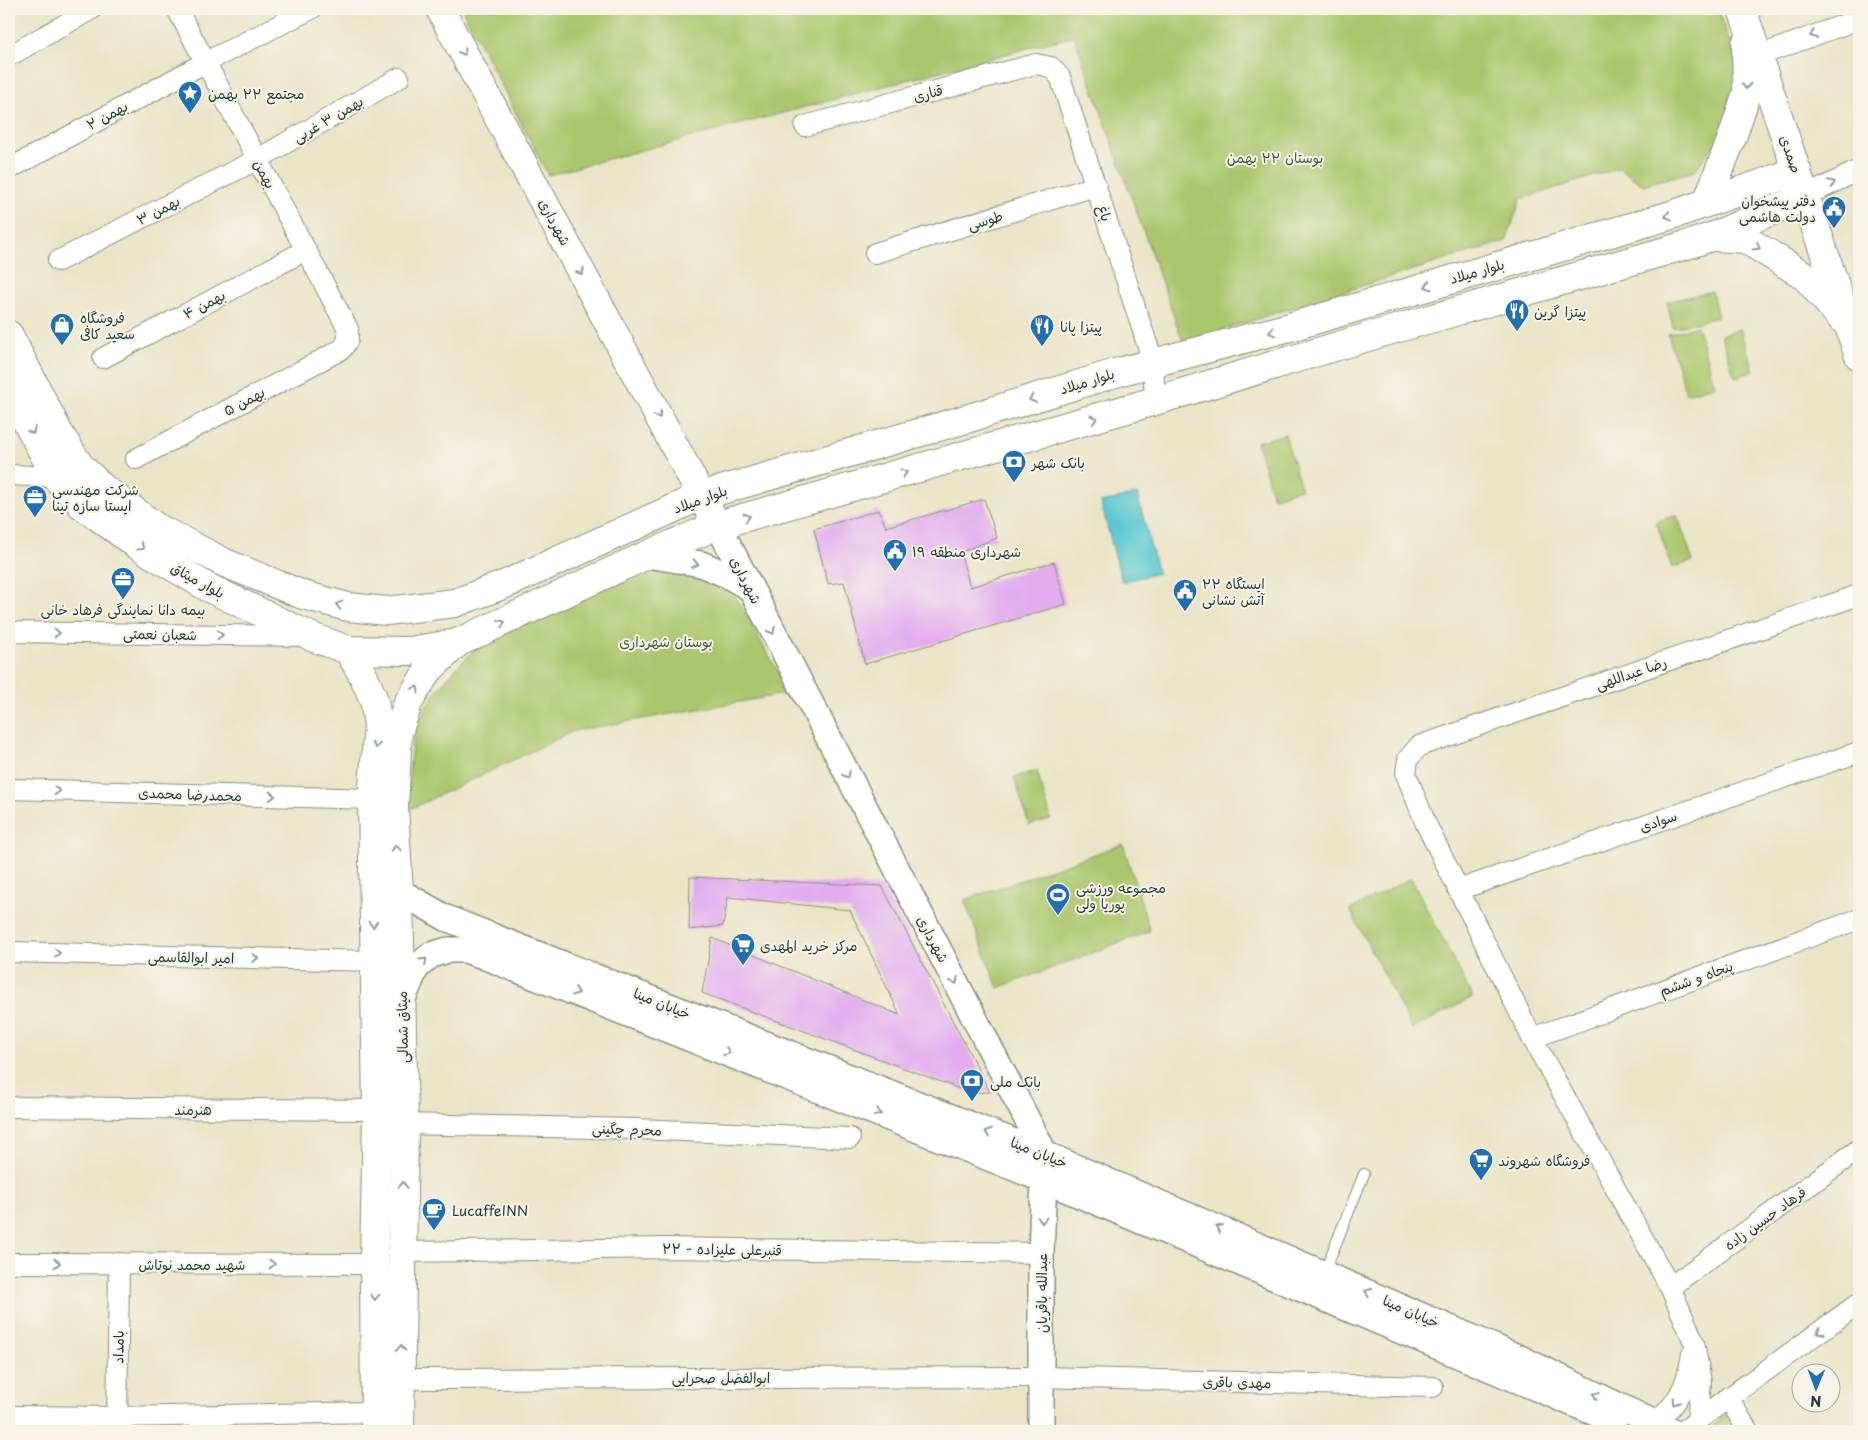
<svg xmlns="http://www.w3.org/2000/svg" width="1868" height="1440" font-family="'Playpen Sans','Playpen Sans Arabic',sans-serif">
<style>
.green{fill:#aac76d;stroke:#648250}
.water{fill:#5cc9d2;stroke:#3e8383}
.building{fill:#e2acef}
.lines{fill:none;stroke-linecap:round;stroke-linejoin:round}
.service-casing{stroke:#85917e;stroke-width:12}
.minor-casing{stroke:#85917e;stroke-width:22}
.tertiary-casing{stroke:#85917e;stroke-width:28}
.secondary-casing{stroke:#85917e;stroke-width:30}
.service{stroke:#fff;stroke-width:10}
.minor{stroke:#fff;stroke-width:20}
.tertiary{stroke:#fff;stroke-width:25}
.secondary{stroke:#fff;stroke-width:28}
.oneway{stroke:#8f9e9a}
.labels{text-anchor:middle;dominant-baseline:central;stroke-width:4;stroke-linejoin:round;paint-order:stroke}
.poi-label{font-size:14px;fill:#1f3d34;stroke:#f7f3e8;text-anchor:start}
.street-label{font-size:14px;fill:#1f3d34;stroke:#f7f3e8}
.park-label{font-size:14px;fill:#3b593f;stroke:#f7f3e8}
</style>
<rect width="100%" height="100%" fill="#f7f3e8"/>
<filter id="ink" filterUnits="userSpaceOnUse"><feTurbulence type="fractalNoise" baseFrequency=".02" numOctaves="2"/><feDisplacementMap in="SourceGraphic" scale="10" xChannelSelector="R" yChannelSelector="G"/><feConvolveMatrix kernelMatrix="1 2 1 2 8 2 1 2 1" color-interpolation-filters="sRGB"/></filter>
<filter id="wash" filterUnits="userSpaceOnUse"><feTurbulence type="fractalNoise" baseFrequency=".0096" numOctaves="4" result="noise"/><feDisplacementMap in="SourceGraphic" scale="20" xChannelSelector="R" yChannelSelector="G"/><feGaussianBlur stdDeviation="1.12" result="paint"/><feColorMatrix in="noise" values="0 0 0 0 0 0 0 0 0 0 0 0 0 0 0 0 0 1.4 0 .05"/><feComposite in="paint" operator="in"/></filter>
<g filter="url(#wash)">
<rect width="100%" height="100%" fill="#ebe5c8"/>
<g class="green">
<polygon points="462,9 1718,9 1736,60 1740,77 1722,135 1694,171 1643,185 1619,168 1521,199 1506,241 1183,342 1074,36 548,175"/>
<polygon points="1712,291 1718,317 1673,328 1667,302"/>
<polygon points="1697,326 1715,386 1686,394 1668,334"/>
<polygon points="1740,329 1754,371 1735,377 1721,335"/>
<polygon points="1285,434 1301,489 1273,497 1257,442"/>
<polygon points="1677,515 1693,561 1672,568 1656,522"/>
<path d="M655,566l41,6 37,20 57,101 -216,38 -166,79c1,-22 1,-44 4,-66 7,-41 47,-82 78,-107z"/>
<polygon points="1037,771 1051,819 1029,825 1014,777"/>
<polygon points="1123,844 1150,931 998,988 964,900"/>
<polygon points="1411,878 1473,997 1412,1029 1350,910"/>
<polygon points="1727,1413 1738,1431 1708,1431"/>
</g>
<polygon class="water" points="1137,494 1158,573 1122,582 1101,503"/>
<g id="blocks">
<g class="building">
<polygon points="984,499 997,538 960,552 970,587 1054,562 1066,604 865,664 844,582 828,584 814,529 879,510 886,527"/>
<polygon points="690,877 882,886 990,1092 971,1093 702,993 712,938 900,1015 850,910 728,897 723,926 689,930"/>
</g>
</g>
</g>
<g filter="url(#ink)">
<use href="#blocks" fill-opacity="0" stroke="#85917e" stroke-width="1"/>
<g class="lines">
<defs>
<polyline id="service" points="1324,1273 1364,1174"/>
<g id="minor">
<polyline points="9,56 92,9"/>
<polyline points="1758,56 1859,19"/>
<polyline points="805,126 1036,64 1051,67 1060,77 1153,362 1155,401"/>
<polyline points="9,169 206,62 311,9"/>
<polyline points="1806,196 1859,170"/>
<polyline points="875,253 1096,186"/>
<polyline points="58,261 258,159 399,78"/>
<polyline points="103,358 306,250"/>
<polyline points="136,459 342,349 348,340 348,329 177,9"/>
<polyline points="9,475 56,477"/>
<polyline points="9,632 304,636"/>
<polyline points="9,789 372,799"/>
<polyline points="1458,890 1859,752"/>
<polyline points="9,952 374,961"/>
<polyline points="1532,1038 1859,919"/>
<polyline points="9,1107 377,1110"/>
<polyline points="404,1124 637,1129 850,1138"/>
<polyline points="403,1252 666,1248 1041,1253"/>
<polyline points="9,1263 374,1264"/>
<polyline points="1670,1287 1859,1149"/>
<polyline points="401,1379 1041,1377 1433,1387"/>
<polyline points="1728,1397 1748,1431"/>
<polyline points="9,1416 117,1417 375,1412"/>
<polyline points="1697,1422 1701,1382 1694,1342 1670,1287 1532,1038 1426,824 1406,774 1408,759 1419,746 1859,595"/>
<path d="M1655,1424c24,-23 32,-38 37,-70"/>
<polyline points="117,1429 119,1263"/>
<polyline points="1683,1431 1859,1303"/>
</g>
<g id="tertiary">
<polyline points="718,525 1045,1154 1041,1253 1041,1431"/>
<polyline points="647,555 701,564 727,575 750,588"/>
<polyline points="399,891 446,918 1045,1154 1522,1359 1671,1431"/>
<polyline points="401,1003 416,968 431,955 448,950 465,950 483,956 1044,1180 1614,1421"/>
</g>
<g id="secondary">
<polyline points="440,9 710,512"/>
<polyline points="1742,9 1859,356"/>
<polyline points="1707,202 1733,135 1747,92 1746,44"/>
<polyline points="1712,237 1745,239 1805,276 1842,319"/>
<polyline points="9,335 59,433 80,466 103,488 156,527 225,563 303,595 348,607 387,611 455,603 508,583 701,496 966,419 1122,371 1290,327 1675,214 1797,171"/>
<polyline points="9,388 56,477 82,505 137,545 207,587 312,637 348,650 409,651 457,643 647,555 718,525 1155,401 1371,336 1690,244 1711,237 1806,196"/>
<polyline points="348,650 363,675 374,700 378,725 372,799 377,1110 374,1264 375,1431"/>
<polyline points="400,1431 404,1124 399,891 394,807 398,733 408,703 427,672 457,643"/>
</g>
</defs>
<use href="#service" class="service-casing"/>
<use href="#minor" class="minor-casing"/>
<use href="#tertiary" class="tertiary-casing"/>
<use href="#secondary" class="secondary-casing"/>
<use href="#service" class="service"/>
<use href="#minor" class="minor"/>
<use href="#tertiary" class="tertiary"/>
<use href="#secondary" class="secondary"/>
</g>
<defs><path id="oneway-chevron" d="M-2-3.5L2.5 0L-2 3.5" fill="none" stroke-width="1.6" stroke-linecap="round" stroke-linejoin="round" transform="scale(1.25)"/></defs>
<g class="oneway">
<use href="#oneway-chevron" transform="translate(1813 35) rotate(160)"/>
<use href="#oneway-chevron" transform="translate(463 52) rotate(62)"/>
<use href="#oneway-chevron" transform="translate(1746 86) rotate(93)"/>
<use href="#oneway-chevron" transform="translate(1832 183) rotate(-26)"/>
<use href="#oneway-chevron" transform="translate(1668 216) rotate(163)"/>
<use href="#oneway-chevron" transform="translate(1757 247) rotate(31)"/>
<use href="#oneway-chevron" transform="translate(581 272) rotate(62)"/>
<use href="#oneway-chevron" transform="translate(1428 286) rotate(163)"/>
<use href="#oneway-chevron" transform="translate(1272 332) rotate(165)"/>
<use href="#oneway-chevron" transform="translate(1032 399) rotate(163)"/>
<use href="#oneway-chevron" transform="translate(658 415) rotate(62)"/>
<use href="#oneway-chevron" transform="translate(1094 419) rotate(-16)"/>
<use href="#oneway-chevron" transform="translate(32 431) rotate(62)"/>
<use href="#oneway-chevron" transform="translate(904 473) rotate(-16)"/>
<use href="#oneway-chevron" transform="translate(747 517) rotate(-16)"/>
<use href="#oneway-chevron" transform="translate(141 547) rotate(32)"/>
<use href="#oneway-chevron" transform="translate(695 564) rotate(12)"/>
<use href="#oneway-chevron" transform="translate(339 605) rotate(-165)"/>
<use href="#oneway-chevron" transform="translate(502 623) rotate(-25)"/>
<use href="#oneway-chevron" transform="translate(772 631) rotate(62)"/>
<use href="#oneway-chevron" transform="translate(57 633) rotate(1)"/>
<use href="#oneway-chevron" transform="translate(220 635) rotate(1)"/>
<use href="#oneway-chevron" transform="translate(416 689) rotate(-59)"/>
<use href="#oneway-chevron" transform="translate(376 745) rotate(94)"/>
<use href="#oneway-chevron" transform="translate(847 775) rotate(62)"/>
<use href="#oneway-chevron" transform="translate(57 791) rotate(2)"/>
<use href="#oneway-chevron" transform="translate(272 796) rotate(2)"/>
<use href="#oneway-chevron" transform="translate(396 848) rotate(-94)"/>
<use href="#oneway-chevron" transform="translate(373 924) rotate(89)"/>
<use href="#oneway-chevron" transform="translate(57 953) rotate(1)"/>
<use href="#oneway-chevron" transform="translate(255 958) rotate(1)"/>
<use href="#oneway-chevron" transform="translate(424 961) rotate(-43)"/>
<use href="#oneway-chevron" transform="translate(955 981) rotate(62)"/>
<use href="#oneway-chevron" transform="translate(576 992) rotate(21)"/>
<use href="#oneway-chevron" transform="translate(727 1052) rotate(22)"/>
<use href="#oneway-chevron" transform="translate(878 1113) rotate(22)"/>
<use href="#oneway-chevron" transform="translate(988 1132) rotate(-159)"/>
<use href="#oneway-chevron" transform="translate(403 1185) rotate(-89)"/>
<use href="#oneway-chevron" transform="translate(1042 1220) rotate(93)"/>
<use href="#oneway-chevron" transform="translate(1219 1228) rotate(-157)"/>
<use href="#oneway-chevron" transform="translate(57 1263)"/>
<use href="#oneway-chevron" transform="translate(272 1264)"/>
<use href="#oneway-chevron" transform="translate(1368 1292) rotate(-156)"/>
<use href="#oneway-chevron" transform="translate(375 1297) rotate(90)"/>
<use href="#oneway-chevron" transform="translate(1820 1332) rotate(144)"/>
<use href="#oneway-chevron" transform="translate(401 1348) rotate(-89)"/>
<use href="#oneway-chevron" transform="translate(1596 1395) rotate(-154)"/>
<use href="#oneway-chevron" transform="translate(1675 1402) rotate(125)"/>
</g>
</g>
<defs>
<symbol id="sight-pin" viewBox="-11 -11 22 30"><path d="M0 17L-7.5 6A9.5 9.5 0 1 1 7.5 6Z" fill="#1f6fb2" stroke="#f7f3e8"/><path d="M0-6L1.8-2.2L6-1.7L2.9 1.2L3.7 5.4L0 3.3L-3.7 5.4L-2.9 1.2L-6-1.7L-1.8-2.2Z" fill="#fff"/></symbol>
<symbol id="civic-pin" viewBox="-11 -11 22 30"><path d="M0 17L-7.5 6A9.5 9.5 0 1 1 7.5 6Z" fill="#1f6fb2" stroke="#f7f3e8"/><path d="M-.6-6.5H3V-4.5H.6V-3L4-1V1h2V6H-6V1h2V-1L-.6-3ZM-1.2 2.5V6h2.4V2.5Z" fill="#fff"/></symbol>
<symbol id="restaurant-pin" viewBox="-11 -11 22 30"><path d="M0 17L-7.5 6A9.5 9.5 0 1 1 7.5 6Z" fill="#1f6fb2" stroke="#f7f3e8"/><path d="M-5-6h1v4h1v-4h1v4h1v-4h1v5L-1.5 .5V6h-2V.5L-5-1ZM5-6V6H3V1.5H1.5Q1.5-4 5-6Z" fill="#fff"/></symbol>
<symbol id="shop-pin" viewBox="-11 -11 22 30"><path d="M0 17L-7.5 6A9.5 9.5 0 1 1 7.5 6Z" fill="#1f6fb2" stroke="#f7f3e8"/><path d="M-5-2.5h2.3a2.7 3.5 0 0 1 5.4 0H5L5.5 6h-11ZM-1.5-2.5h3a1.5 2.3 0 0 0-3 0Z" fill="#fff"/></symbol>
<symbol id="bank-pin" viewBox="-11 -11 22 30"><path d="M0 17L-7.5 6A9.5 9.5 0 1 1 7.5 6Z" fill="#1f6fb2" stroke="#f7f3e8"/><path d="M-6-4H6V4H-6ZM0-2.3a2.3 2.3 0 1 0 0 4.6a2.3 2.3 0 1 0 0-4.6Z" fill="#fff"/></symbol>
<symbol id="office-pin" viewBox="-11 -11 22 30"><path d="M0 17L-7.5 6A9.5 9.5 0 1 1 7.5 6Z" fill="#1f6fb2" stroke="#f7f3e8"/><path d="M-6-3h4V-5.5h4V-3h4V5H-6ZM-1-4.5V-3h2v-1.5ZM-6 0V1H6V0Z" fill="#fff"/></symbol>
<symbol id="stadium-pin" viewBox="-11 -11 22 30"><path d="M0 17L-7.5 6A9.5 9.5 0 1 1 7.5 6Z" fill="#1f6fb2" stroke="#f7f3e8"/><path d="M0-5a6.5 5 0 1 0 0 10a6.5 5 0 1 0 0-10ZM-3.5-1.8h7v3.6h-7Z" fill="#fff"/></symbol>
<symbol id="supermarket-pin" viewBox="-11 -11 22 30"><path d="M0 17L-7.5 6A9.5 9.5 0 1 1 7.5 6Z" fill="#1f6fb2" stroke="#f7f3e8"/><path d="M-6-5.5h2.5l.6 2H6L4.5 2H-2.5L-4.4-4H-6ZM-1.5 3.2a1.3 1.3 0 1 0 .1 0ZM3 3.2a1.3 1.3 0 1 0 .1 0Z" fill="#fff"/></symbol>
<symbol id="cafe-pin" viewBox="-11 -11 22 30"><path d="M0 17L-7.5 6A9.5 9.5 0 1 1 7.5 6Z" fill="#1f6fb2" stroke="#f7f3e8"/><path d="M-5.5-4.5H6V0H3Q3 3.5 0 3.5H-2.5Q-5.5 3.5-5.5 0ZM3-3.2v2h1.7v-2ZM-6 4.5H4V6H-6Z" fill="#fff"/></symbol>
</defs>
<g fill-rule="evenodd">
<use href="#sight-pin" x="176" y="79" width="28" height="38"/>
<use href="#civic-pin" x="1820" y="194" width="28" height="38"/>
<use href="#restaurant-pin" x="1503" y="297" width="28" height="38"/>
<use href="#shop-pin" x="48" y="311" width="28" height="38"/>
<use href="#restaurant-pin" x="1028" y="312" width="28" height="38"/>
<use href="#bank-pin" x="1000" y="448" width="28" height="38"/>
<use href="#office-pin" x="21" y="483" width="28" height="38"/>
<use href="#civic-pin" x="881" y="537" width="28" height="38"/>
<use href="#office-pin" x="109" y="565" width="28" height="38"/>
<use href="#civic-pin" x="1171" y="577" width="28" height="38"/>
<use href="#stadium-pin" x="1044" y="881" width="28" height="38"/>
<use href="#supermarket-pin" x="729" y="931" width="28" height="38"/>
<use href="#bank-pin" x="958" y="1067" width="28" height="38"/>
<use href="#supermarket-pin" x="1467" y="1146" width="28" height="38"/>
<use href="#cafe-pin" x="420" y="1196" width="28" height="38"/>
</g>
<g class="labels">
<g class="poi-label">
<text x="208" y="93">مجتمع ۲۲ بهمن</text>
<text x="1816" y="200" text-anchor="end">دفتر پیشخوان<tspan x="1816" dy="16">دولت هاشمی</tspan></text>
<text x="1534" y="311">پیتزا گرین</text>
<text x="80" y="317">فروشگاه<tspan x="80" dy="16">سعید کافی</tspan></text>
<text x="1060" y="326">پیتزا پانا</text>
<text x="1032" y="462">بانک شهر</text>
<text x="52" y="489">شرکت مهندسی<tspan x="52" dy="16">ایستا سازه تینا</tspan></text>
<text x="912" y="551">شهرداری منطقه ۱۹</text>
<text x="1202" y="583">ایستگاه ۲۲<tspan x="1202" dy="16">آتش نشانی</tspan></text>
<text x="123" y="609" text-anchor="middle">بیمه دانا نمایندگی فرهاد خانی</text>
<text x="1076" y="887">مجموعه ورزشی<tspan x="1076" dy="16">پوریا ولی</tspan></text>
<text x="760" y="945">مرکز خرید المهدی</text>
<text x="990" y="1081">بانک ملی</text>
<text x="1498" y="1160">فروشگاه شهروند</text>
<text x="452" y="1210">LucaffeINN</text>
</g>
<g class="street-label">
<text transform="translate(928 93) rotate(-15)">قناری</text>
<text transform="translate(107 115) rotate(-28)">بهمن ۲</text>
<text transform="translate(328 119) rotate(-30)">بهمن ۳ غربی</text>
<text transform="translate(1791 154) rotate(71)">صمدی</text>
<text transform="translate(265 174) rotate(62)">بهمن</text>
<text transform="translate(158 210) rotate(-27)">بهمن ۳</text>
<text transform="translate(1105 213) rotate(72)">باغ</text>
<text transform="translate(985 220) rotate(-17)">طوسی</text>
<text transform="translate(555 222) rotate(62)">شهرداری</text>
<text transform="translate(1477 271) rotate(-16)">بلوار میلاد</text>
<text transform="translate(204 304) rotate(-28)">بهمن ۴</text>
<text transform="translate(1087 381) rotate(-17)">بلوار میلاد</text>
<text transform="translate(244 401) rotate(-28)">بهمن ۵</text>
<text transform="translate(700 499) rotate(-20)">بلوار میلاد</text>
<text transform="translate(198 580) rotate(29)">بلوار میثاق</text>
<text transform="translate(746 580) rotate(63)">شهرداری</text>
<text transform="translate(160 634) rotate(1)">شعبان نعمتی</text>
<text transform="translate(1631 673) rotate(-19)">رضا عبداللهی</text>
<text transform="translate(190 794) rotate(2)">محمدرضا محمدی</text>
<text transform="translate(1658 821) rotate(-19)">سوادی</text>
<text transform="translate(933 939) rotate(62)">شهرداری</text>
<text transform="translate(191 957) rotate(1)">امیر ابوالقاسمی</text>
<text transform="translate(1696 978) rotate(-20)">پنجاه و ششم</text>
<text transform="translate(662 1003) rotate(22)">خیابان مینا</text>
<text transform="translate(402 1027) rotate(-91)">میثاق شمالی</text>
<text x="193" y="1109">هنرمند</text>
<text transform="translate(627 1129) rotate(2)">محرم چگینی</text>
<text transform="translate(1039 1152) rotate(22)">خیابان مینا</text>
<text transform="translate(1765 1218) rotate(-36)">فرهاد حسین زاده</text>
<text transform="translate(722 1249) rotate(1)">قنبرعلی علیزاده - ۲۲</text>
<text x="192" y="1264">شهید محمد نوتاش</text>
<text transform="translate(1041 1293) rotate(-90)">عبدالله باقریان</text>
<text transform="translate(1411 1311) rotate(24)">خیابان مینا</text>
<text transform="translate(118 1347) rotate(-89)">بامداد</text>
<text x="721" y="1377">ابوالفضل صحرایی</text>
<text transform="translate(1237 1382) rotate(1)">مهدی باقری</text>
</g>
<g class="park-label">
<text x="1275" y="157">بوستان ۲۲ بهمن</text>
<text x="666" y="641">بوستان شهرداری</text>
</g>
</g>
<rect width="1868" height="1440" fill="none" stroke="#f7f3e8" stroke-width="30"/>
<g transform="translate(1816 1388) rotate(181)"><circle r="24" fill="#f7f3e8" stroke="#a1aaa0"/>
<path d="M0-4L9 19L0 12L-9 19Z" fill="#1f6fb2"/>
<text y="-8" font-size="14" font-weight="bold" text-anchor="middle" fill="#1f3d34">N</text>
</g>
</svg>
